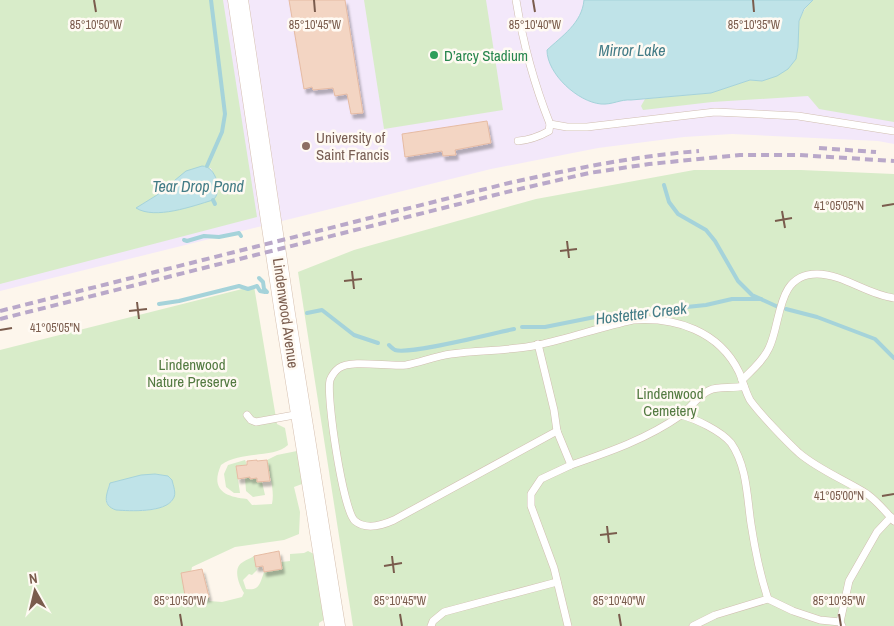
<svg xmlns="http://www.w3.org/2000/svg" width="894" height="626" font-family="'Archivo Narrow',sans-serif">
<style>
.education{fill:#f3e8fa}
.green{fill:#d8ecc9;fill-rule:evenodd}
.water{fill:#bfe3e8;stroke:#a5d3da}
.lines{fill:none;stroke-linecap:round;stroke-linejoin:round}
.stream{stroke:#a5d3da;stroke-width:4}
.building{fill:#f3d5c3;stroke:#e6bba3;filter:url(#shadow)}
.lane-casing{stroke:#d1beb0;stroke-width:8}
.secondary-casing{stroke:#d6c0b0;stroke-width:21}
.lane{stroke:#fff;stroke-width:7}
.secondary{stroke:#fff;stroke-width:20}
.rail{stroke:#b9a8c9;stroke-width:4;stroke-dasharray:8 5;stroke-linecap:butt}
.ticks{fill:none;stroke:#7a5c4d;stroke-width:2}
.leisure-dot{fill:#2e9e5b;stroke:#fffaf3;stroke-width:2}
.education-dot{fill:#8d6e63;stroke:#fffaf3;stroke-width:2}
.labels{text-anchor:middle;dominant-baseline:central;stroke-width:5;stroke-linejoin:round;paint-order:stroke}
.leisure-label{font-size:15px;fill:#27864d;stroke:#fffaf3;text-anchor:start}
.education-label{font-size:15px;fill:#785e54;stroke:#fffaf3;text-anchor:start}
.street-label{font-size:15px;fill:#7a5c4d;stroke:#fffaf3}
.park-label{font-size:15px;fill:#537a41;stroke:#fffaf3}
.water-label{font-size:16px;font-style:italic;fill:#437c86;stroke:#fffaf3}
.ticks-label{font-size:12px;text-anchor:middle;fill:#7a5c4d;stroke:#fffaf3;stroke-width:5;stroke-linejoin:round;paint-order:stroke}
</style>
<defs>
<filter id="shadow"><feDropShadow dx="2.5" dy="4.5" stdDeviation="1" flood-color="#0004"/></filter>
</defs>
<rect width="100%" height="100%" fill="#fdf6ec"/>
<polygon class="education" points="0,0 894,0 894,144 878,141 732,134 684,137 598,148 491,169 0,291"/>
<g class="green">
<path d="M0,0h223l34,217 -257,67zM211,168l6,18 -75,18 15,-8 19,-16z"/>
<polygon points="364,0 486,0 503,110 384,129"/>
<path d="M813,0h81v122l-75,-13 -11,-13 -96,6 -69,8 -2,-4 4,-7 66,-6 39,-13 12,1 36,-34c-1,-20 -1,-32 15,-47z"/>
<polygon points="694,170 801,170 894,174 894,626 353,626 298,272 354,250 536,199"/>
<path d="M254,286l23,138 8,4 3,17c-15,14 -47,5 -67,20 -11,25 4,32 26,34l5,6 20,-1c3,-15 -3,-29 -5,-44l10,-5 20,-4 6,30 -1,3 -8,3 6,25 -1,22 -15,6 -49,7 -43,20 -6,34 23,-4v4l13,1 20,-5 2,-4c-5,-8 -12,-25 -1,-31 4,-3 7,-3 11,-6l3,14 -5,5 -3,-1 -6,6 3,9c13,2 14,-5 18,-17l18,-3 -1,-7 9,-1v-7l14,-1 4,-2 6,3 11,65 -6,4v3h-319v-276zM155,474c12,1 19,5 19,18 0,3 1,4 -1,7 -8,13 -39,13 -52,11 -4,-1 -10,-4 -14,-6l-1,-3 3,-16 5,-3z"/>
<polygon points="245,460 247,465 236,466 240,493 234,493 226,487 224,474 228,465"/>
<polygon points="250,477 250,478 257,478 257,482 262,482 265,495 253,497 246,491 245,478"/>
</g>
<g class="water">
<path d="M584,0h229l-9,9 -5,12 -1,26 -2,12 -8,10 -11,7 -15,5 -12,-1 -39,13 -80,7c-10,-1 -19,5 -30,4 -23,-2 -54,-30 -54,-54 15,-14 35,-27 37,-50z"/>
<path d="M202,166c14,0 21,26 11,34 -20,6 -58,20 -77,8l21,-13 29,-24z"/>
<path d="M155,474l13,2 4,4c1,5 5,14 1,19 -8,14 -43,12 -57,11 -15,-5 -9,-16 -6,-27l31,-8z"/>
</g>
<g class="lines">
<g class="stream">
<polyline points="207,166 222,132 225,114 211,0"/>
<polyline points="664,185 669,202 678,214 706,230 715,241 738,281 752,295 776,306"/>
<polyline points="213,200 215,204"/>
<polyline points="184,240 187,241 204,236 219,237 239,233 241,236"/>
<polyline points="259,278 263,282 264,289 267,292"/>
<polyline points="159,304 179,301 239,286 248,289 257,286 260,291 265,292"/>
<polyline points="786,309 817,317 875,339 894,358"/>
<polyline points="307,313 322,310 354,335 378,343"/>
<polyline points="522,327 545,327 600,316 706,305 732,299 761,299"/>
<path d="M389,345c2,2 4,4 6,5 15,5 99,-17 119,-21"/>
</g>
</g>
<g class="building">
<polygon points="289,0 345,0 363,113 351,114 347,94 335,96 333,88 313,90 312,87 304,89"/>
<polygon points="487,121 491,143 455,150 456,155 443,156 442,151 405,157 402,134"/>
<polygon points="257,460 257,461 267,460 270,481 257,482 257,478 250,479 250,477 238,479 236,466 247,465 247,461"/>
<polygon points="279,551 282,569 264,572 263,566 256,567 254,556"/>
<polygon points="202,569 209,597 186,601 181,573"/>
</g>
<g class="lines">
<defs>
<g id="lane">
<path d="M516,0c7,43 18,84 34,124l17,3h20l128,-15 83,4 96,15"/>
<path d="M518,141c11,-1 22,-5 31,-10l1,-7"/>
<polyline points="538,344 554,410 557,431 571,465 541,479 531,494 531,506 554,568 568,626"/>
<path d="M742,380c10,-10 21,-19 27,-32 13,-27 7,-74 48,-74 26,0 51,21 77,24"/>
<polyline points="247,415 251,420 256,422 300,414"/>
<path d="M681,415c15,4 40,16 50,28 16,23 16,54 20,81 4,26 9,51 17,75"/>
<path d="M557,431l-163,89c-11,5 -28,10 -39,1 -12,-10 -29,-125 -25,-141 2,-5 5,-9 9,-12 12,-9 50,-1 67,-3 15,-3 30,-9 45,-11 29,-4 58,-3 87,-9 32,-7 63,-18 95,-25 43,-3 86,11 106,52 4,9 6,19 11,28 10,14 36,41 49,53 20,17 46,27 68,41 11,8 18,17 27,27"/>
<path d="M571,465c38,-13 76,-26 110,-50 10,-7 17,-20 29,-25 9,-4 23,-1 34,-4"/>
<polyline points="840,622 849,581 877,532 891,517"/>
<polyline points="431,626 433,621 444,612 557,582"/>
<polyline points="693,626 715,615 768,599 793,611 820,620 840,622 842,626"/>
</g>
<polyline id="secondary" points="238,0 285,314 335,626"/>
</defs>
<use href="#lane" class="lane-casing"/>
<use href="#secondary" class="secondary-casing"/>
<use href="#lane" class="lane"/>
<use href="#secondary" class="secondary"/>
<g class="rail">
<polyline points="819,148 876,152"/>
<path d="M0,311l509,-128c63,-14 126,-27 190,-32"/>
<polyline points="0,319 511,191 589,173 649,164 740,155 799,155 894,161"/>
</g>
</g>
<path class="ticks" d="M94,0l2,12M314,0l1,12M533,0l2,12M753,0l1,12M882,206l12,-2M782,211l3,17M775,221l17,-3M567,241l2,17M560,251l17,-2M352,271l2,18M344,281l18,-2M137,302l2,17M129,311l18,-2M0,330l12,-2M882,496l12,-2M607,526l2,17M600,535l17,-2M392,556l2,17M384,566l18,-3M180,614l2,12M400,614l2,12M619,614l2,12M839,614l2,12"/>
<circle class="leisure-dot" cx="434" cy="55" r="5"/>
<circle class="education-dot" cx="306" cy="146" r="5"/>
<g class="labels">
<g class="leisure-label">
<text x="444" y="55">D’arcy Stadium</text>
</g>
<g class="education-label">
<text x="316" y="137">University of<tspan x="316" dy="17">Saint Francis</tspan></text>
</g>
<g class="street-label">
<text transform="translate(286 313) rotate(82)">Lindenwood Avenue</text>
</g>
<g class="park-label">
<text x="192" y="364">Lindenwood<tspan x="192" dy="17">Nature Preserve</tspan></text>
<text x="670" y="393">Lindenwood<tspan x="670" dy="17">Cemetery</tspan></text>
</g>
<g class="water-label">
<text x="632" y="50">Mirror Lake</text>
<text x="198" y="186">Tear Drop Pond</text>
<text transform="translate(641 313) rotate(-7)">Hostetter Creek</text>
</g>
</g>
<g class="ticks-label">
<text x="96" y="29">85°10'50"W</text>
<text x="315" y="29">85°10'45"W</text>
<text x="535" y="29">85°10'40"W</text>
<text x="754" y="29">85°10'35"W</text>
<text x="839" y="210">41°05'05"N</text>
<text x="55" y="332">41°05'05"N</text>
<text x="839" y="500">41°05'00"N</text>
<text x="180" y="605">85°10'50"W</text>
<text x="400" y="605">85°10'45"W</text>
<text x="619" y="605">85°10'40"W</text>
<text x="839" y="605">85°10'35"W</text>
</g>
<g transform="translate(35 591) rotate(352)" stroke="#fffaf3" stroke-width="4" paint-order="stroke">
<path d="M0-4L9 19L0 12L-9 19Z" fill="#7a5c4d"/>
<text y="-8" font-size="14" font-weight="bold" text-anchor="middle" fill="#7a5c4d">N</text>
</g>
</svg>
